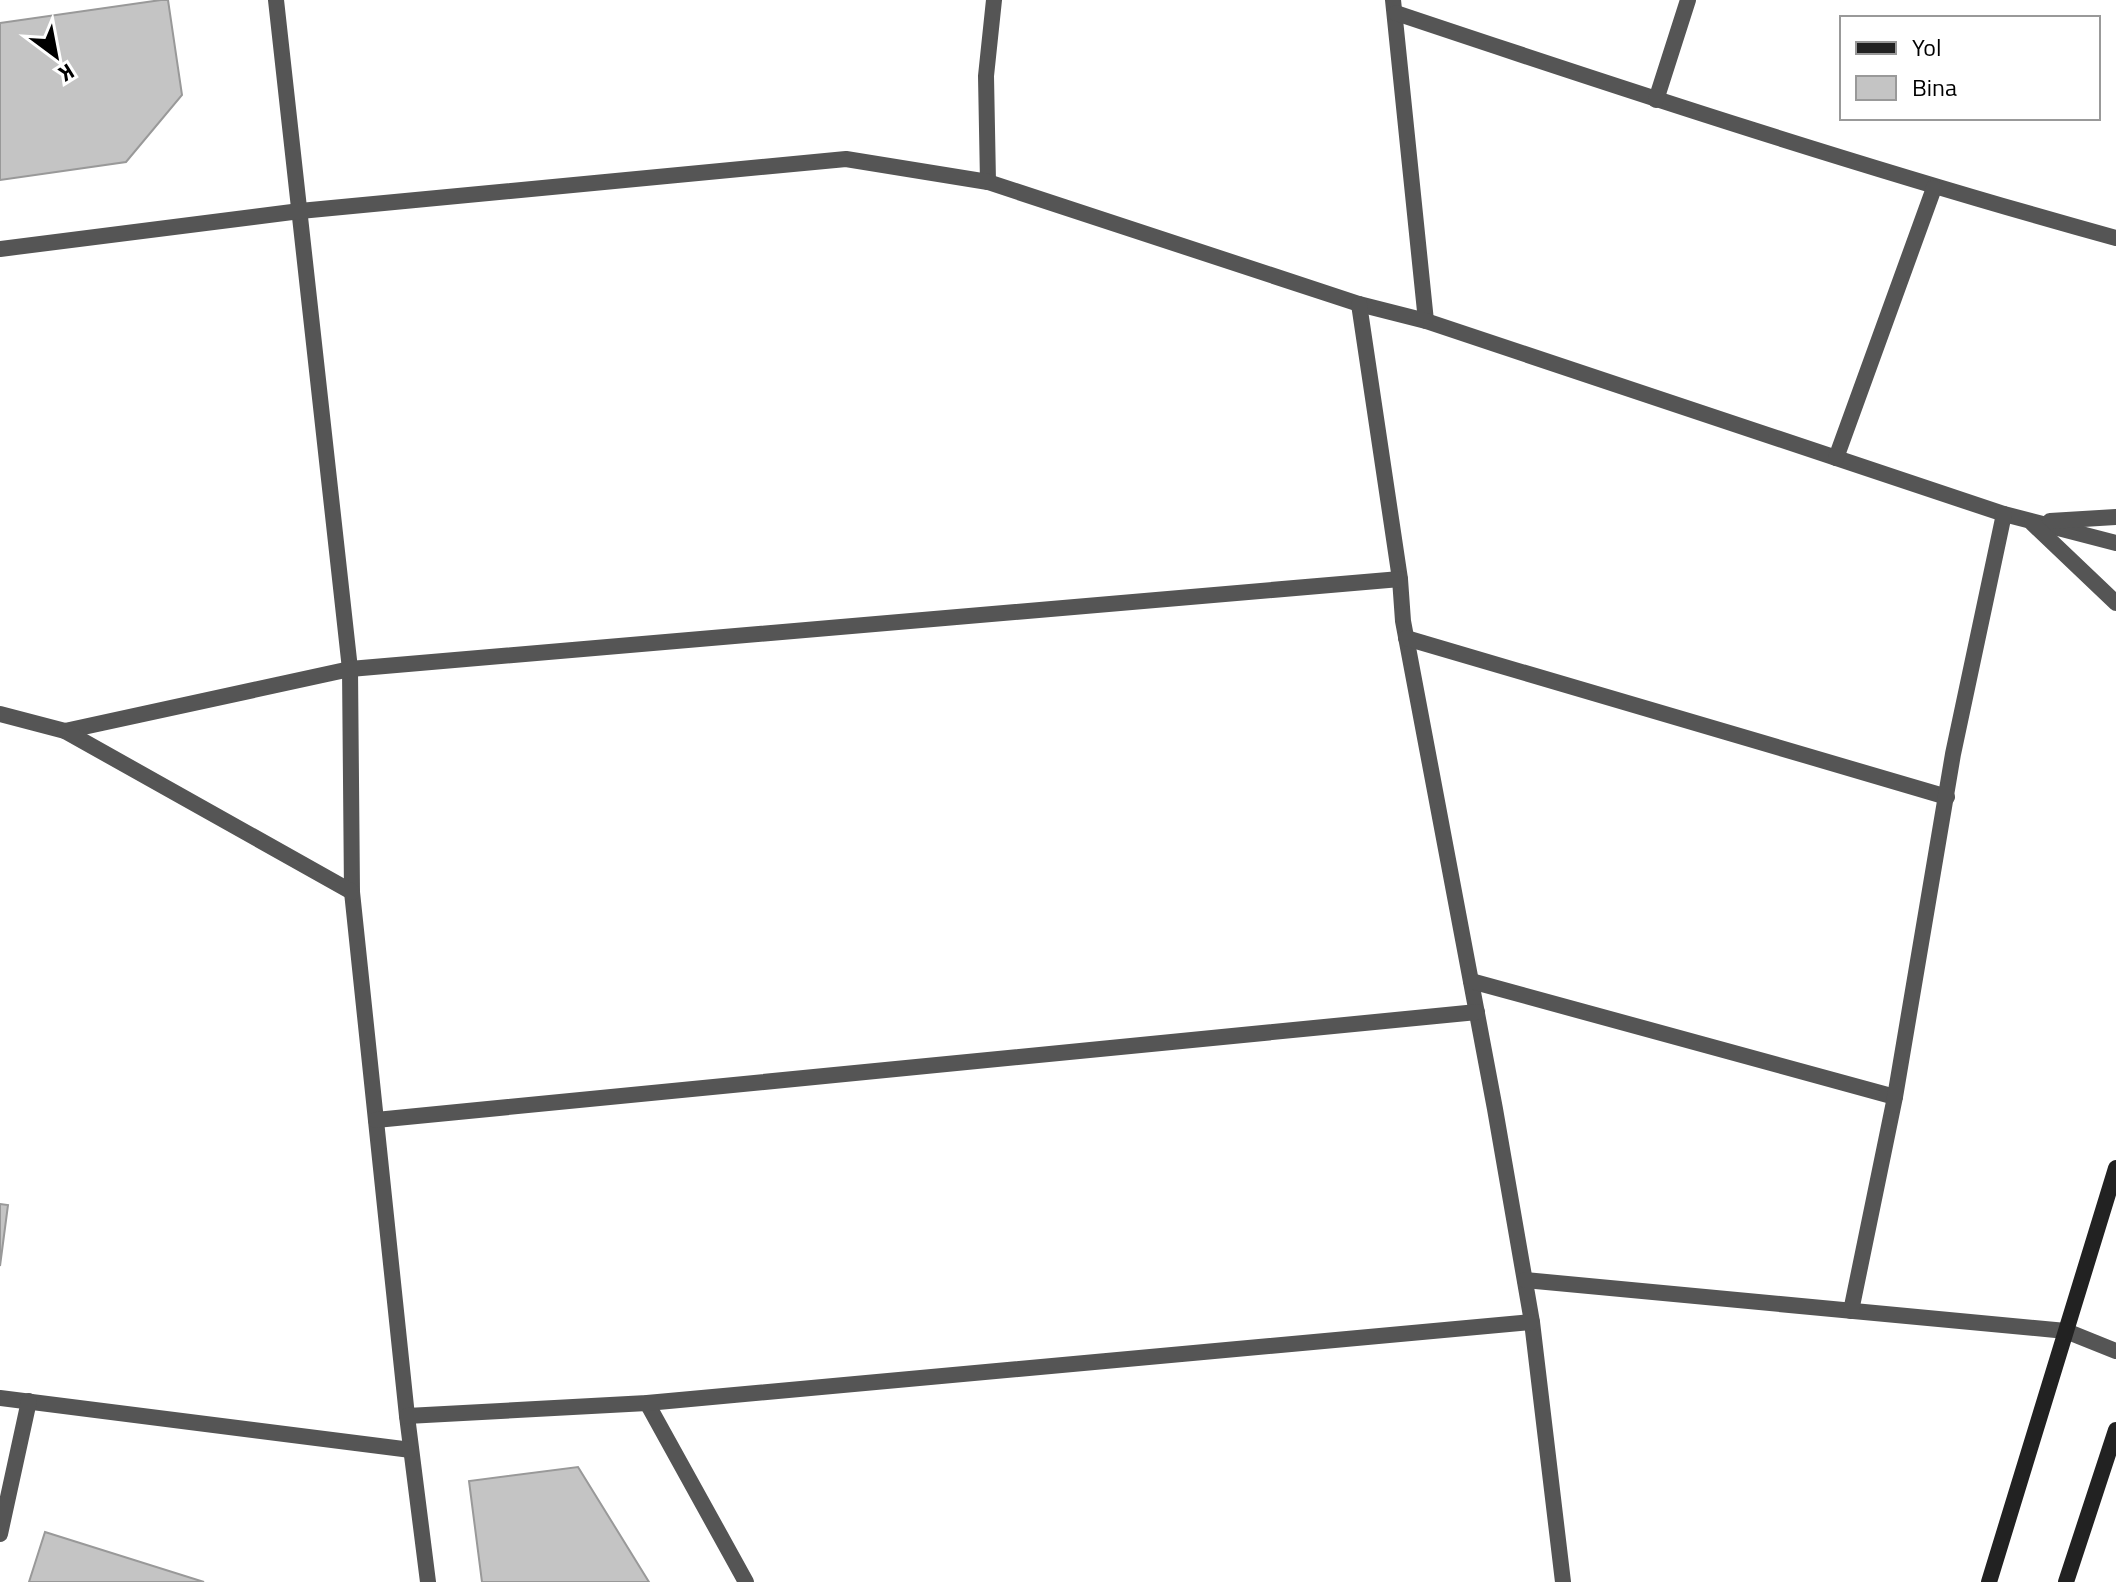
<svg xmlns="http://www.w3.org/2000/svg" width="2116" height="1582" font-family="'Titillium Web',sans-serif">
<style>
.building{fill:#c4c4c4;stroke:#999;stroke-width:2}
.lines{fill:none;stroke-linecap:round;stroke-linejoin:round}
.street{stroke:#555;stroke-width:16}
.secondary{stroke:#222;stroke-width:16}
</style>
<rect width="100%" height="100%" fill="#fff"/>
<g class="building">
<polygon points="161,0 168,0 182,95 126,162 0,180 0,23"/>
<polygon points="0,1204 8,1205 0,1266"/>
<polygon points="578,1467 649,1582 482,1582 469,1481"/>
<polygon points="45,1532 204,1582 29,1582"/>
</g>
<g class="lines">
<g class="street">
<polyline points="276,0 350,669 352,892 407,1416 428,1582"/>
<polyline points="1393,0 1426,321"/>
<path d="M1396,13c239,80 477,158 720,225"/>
<polyline points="1656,100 1688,0"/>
<polyline points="988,182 986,76 994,0"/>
<polyline points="0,249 300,211 846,159 988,182 1359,304 1426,321 2004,514 2116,543"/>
<polyline points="1359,304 1400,579 1403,621 1495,1109 1532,1322 1563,1582"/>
<polyline points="1836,458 1934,188"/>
<polyline points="2050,521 2116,517"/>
<polyline points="2032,523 2116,603"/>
<polyline points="1406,638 1947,797"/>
<polyline points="0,714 65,731 350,669 1400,579"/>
<polyline points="65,731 352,892"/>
<polyline points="1471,981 1895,1097"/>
<polyline points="376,1120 1477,1012"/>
<polyline points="1525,1280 2066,1331 2116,1351"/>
<polyline points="1851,1311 1895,1097 1953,754 2004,514"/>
<polyline points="0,1398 411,1450"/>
<polyline points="647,1403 746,1582"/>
<polyline points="407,1416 647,1403 1532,1322"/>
<polyline points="0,1534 29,1401"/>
</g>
<g class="secondary">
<polyline points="1989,1582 2116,1168"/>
<polyline points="2066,1582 2116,1430"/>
</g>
</g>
<rect x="1840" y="16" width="260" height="104" fill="#ffffff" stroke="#999999" stroke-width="2"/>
<rect x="1856" y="42" width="40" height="12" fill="#222222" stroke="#999999" stroke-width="2"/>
<text x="1912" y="56" font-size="24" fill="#000000">Yol</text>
<rect x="1856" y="76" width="40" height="24" fill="#c4c4c4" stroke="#999999" stroke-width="2"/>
<text x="1912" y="96" font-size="24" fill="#000000">Bina</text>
<g transform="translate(56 56) rotate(148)" stroke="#ffffff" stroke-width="6" paint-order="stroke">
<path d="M0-6L14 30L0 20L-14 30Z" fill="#000000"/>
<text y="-12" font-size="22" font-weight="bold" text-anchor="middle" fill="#000000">K</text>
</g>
</svg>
